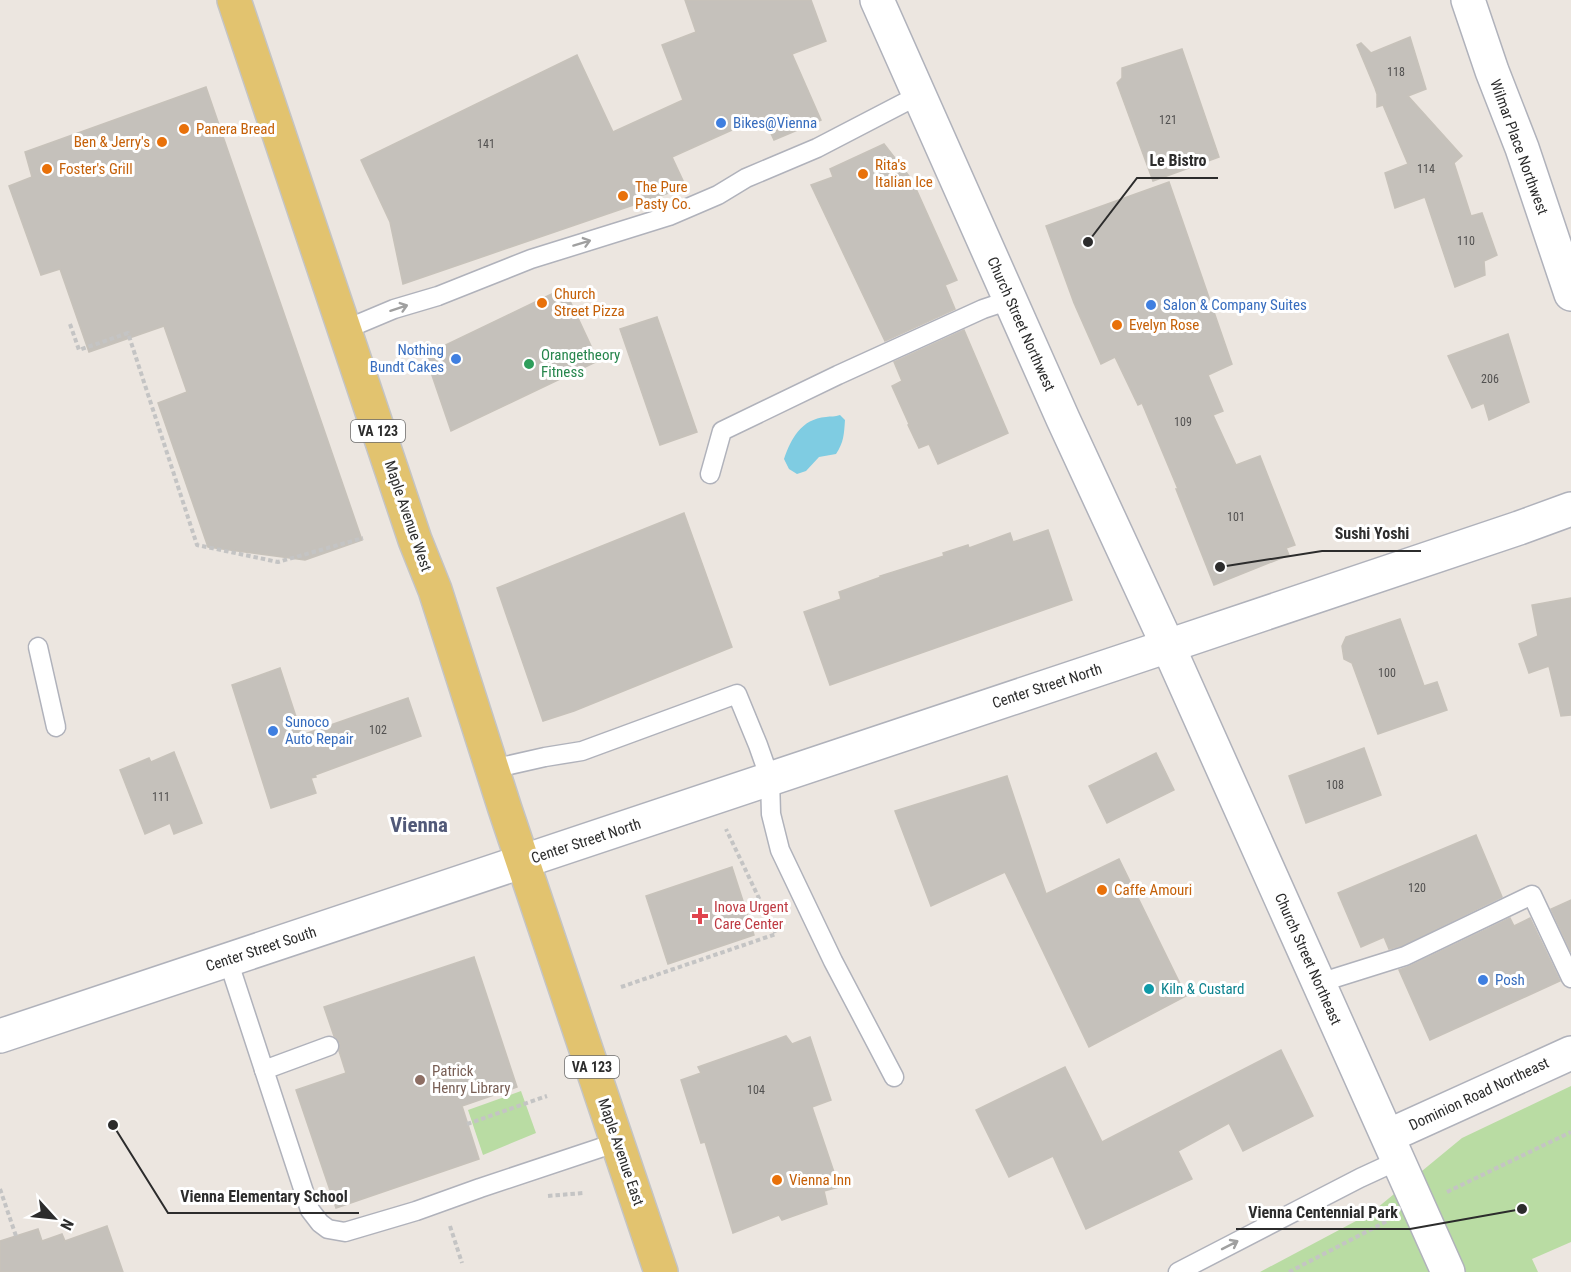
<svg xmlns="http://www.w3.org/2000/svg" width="1571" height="1272" font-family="'Roboto Condensed',sans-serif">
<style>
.green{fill:#b9dca3}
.water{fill:#7fcce2}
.building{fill:#c5c1bb;stroke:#c7c2ba;stroke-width:1.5}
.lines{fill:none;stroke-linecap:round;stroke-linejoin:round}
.service-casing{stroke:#b0b2bb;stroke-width:21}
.minor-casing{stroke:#b0b2bb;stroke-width:36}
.tertiary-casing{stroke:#b0b2bb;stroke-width:36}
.primary-casing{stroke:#c4c4c4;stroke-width:36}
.path{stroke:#c4c4c4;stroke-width:4;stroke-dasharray:4.5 3;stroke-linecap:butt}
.service{stroke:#fff;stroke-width:18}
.minor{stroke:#fff;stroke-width:33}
.tertiary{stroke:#fff;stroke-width:33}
.primary{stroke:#e2c36f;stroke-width:33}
.oneway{stroke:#a0a0a0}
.shop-dot{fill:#3f7fe0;stroke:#fff;stroke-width:2}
.food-dot{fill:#e8710a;stroke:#fff;stroke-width:2}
.leisure-dot{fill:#2e9e5b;stroke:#fff;stroke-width:2}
.health-dot{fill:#e0444e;stroke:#fff;stroke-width:2}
.culture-dot{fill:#0f9aa8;stroke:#fff;stroke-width:2}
.education-dot{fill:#8d6e63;stroke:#fff;stroke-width:2}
.labels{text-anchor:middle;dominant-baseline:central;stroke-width:6;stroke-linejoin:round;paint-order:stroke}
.number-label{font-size:12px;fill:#525150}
.shield{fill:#fff;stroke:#6b6b6b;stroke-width:1.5}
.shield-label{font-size:14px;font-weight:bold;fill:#2c2c2c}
.shop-label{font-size:15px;fill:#366cbe;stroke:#fff;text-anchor:start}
.food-label{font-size:15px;fill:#c56008;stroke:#fff;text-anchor:start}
.street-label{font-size:15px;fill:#2c2c2c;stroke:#fff}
.leisure-label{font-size:15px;fill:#27864d;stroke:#fff;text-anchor:start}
.health-label{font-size:15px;fill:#be3a42;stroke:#fff;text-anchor:start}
.culture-label{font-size:15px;fill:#0d838f;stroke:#fff;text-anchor:start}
.education-label{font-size:15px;fill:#785e54;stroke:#fff;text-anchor:start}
.district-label{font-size:21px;font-weight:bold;fill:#515978;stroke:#fff}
.leader{fill:none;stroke:#2c2c2c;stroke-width:2}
.callout-dot{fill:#2c2c2c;stroke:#fff;stroke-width:2}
.callout-label{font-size:16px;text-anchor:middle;font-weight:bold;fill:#2c2c2c;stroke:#fff;stroke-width:6;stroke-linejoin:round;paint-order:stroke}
</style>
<rect width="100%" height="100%" fill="#ece6e0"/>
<g class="green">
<polygon points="1571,1086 1571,1242 1532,1259 1538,1272 1260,1272 1371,1213 1462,1138"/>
<polygon points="521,1091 536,1133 483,1155 468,1110"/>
</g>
<path class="water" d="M840,415l5,5c-1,14 -1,22 -9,34l-17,3 -13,14 -9,3 -8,-5 -5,-10c7,-20 17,-40 42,-42 5,-1 9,0 14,-2z"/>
<g class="building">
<polygon points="685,0 811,0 826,41 792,54 821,120 774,140 763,116 672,157 686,187 403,284 390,222 361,160 577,55 613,132 683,100 662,45 696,32"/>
<polygon points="1410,37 1426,89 1408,96 1462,156 1454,163 1471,216 1482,213 1497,255 1484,261 1485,275 1455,287 1425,197 1395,208 1385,173 1408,164 1383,105 1377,107 1377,94 1375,88 1357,45 1361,43 1371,53"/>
<polygon points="1182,49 1219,157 1153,181 1117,83 1122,78 1122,68"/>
<polygon points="206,87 362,540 305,560 208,547 158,403 187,392 164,326 89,352 60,269 41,275 9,186 32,177 25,152"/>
<polygon points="884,144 912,180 957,280 945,285 955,309 885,341 811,185 833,177 830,169"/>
<polygon points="1169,182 1232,364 1208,375 1223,411 1213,415 1236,465 1260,456 1295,545 1286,548 1289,555 1214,585 1176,489 1178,489 1142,403 1138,405 1115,357 1101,364 1074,303 1046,226"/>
<polygon points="564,288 598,361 451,431 425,355"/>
<polygon points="657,317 697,432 660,445 620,329"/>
<polygon points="964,330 1008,433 938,464 929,444 919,448 908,425 909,424 892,386 902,381 894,362"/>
<polygon points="1508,334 1529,402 1489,420 1484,403 1472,408 1448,356"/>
<polygon points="684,513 732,647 574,711 543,721 497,588"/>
<polygon points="1048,530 1072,600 830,685 804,612 841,599 839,592 881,577 880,576 944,556 943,553 968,545 969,548 1010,533 1013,542"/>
<polygon points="1571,598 1571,715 1561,716 1549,666 1529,673 1519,644 1538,636 1532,605"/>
<polygon points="1400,619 1424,686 1437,682 1447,710 1378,734 1352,663 1344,659 1342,646 1346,637"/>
<polygon points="280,668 302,735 408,698 421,736 315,775 316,777 311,778 316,793 271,808 232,685"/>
<polygon points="1364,748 1381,795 1306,823 1289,776"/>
<polygon points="174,752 202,823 174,834 170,823 145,834 120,770 149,758 151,762"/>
<polygon points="1156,753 1174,790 1107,823 1089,786"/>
<polygon points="1007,776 1046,894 1119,859 1186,996 1089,1047 1005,872 931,906 895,811"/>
<polygon points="1476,835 1502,897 1401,946 1389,949 1384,937 1361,947 1338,893"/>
<polygon points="732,867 754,935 668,964 646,896"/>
<polygon points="1571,900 1571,952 1551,909"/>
<polygon points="1510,918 1514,926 1530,918 1560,981 1430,1040 1399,970 1410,966"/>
<polygon points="474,957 517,1087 462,1106 479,1159 336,1208 296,1090 346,1073 339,1051 340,1043 334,1036 324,1007"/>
<polygon points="786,1036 792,1044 810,1037 831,1100 812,1107 839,1187 824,1191 827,1204 782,1220 779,1215 733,1233 705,1142 701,1143 681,1080 701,1073 698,1067"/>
<polygon points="1281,1050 1313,1116 1243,1151 1229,1123 1178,1151 1192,1179 1086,1229 1053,1156 1009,1177 976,1110 1065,1067 1102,1142"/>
<polygon points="107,1226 123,1272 0,1272 0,1241 38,1229 42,1241 62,1234 65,1241"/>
</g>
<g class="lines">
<defs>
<g id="service">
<polyline points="344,330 394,309 438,296 531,259 669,216 718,195 746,178 817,148 919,95"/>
<polyline points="710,474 722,431 838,375 983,309 1010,300"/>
<polyline points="38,647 56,727"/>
<polyline points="492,769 545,757 582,751 737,694 758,745 770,779 771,814 780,850 833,961 894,1077"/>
<polyline points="228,960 310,1210 320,1223 328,1229 345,1232 416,1211 480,1188 618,1142"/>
<polyline points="1319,983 1405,956 1532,895 1571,978"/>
<polyline points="264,1070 329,1046"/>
<polyline points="1178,1272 1360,1178 1399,1160"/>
</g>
<g id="minor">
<polyline points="1468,0 1492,71 1522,148 1571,294"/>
<polyline points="1168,646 1519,528 1571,509"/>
<polyline points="1388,1136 1571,1053"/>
</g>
<g id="tertiary">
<polyline points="877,0 1063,419 1168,646 1448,1272"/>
<polyline points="0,1036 1168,646"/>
</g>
<polyline id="primary" points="234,0 415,540 435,590 505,809 661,1272"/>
</defs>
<use href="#service" class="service-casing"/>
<use href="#minor" class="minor-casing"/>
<use href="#tertiary" class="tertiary-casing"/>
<use href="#primary" class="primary-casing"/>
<g class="path">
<polyline points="70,324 79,350 128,333 197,545 278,562 363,538"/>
<polyline points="621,987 776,934 726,829"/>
<polyline points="467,1124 547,1096"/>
<polyline points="0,1189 16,1236"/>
<polyline points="1447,1192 1571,1132"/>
<polyline points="548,1196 583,1193"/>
<polyline points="450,1226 462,1263"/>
<polyline points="1289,1272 1389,1220"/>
</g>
<use href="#service" class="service"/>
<use href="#minor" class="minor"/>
<use href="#tertiary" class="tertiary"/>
<use href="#primary" class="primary"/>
</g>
<defs><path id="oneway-shaft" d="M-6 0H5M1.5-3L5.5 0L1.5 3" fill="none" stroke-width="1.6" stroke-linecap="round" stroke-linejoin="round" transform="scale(1.5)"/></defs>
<g class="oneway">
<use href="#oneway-shaft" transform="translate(582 243) rotate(-17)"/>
<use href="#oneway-shaft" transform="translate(399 308) rotate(-18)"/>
<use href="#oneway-shaft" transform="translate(1230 1245) rotate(-27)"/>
</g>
<g class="shop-dot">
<circle cx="721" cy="123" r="6"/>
<circle cx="1151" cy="305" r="6"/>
<circle cx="456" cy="359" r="6"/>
<circle cx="273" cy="731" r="6"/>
<circle cx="1483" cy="980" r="6"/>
</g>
<g class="food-dot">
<circle cx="184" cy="129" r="6"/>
<circle cx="162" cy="142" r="6"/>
<circle cx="47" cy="169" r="6"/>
<circle cx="863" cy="174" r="6"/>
<circle cx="623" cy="196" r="6"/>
<circle cx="542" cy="303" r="6"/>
<circle cx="1117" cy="325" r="6"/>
<circle cx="1102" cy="890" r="6"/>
<circle cx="777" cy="1180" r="6"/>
</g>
<circle class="leisure-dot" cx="529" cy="364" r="6"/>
<path class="health-dot" d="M697 907h6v6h6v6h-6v6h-6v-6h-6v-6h6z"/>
<circle class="culture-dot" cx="1149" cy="989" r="6"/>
<circle class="education-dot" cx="420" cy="1080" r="6"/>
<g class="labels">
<g class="number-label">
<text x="1396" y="72">118</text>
<text x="1168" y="120">121</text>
<text x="486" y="144">141</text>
<text x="1426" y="169">114</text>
<text x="1466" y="241">110</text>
<text x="1490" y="379">206</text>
<text x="1183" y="422">109</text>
<text x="1236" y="517">101</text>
<text x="1387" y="673">100</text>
<text x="378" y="730">102</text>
<text x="1335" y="785">108</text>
<text x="161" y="797">111</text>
<text x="1417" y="888">120</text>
<text x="756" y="1090">104</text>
</g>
<g class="shield">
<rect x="351" y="420" width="54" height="22" rx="4.5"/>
<rect x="565" y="1056" width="54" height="22" rx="4.5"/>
</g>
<g class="shield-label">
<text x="378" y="431">VA 123</text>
<text x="592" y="1067">VA 123</text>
</g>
<g class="shop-label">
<text x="733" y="123">Bikes@Vienna</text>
<text x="1163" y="305">Salon &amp; Company Suites</text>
<text x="444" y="350" text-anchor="end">Nothing<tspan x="444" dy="17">Bundt Cakes</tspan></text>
<text x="285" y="722">Sunoco<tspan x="285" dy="17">Auto Repair</tspan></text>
<text x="1495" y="980">Posh</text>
</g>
<g class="food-label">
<text x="196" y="129">Panera Bread</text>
<text x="150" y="142" text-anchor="end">Ben &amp; Jerry's</text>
<text x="875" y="165">Rita's<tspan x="875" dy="17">Italian Ice</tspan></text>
<text x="59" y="169">Foster's Grill</text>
<text x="635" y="187">The Pure<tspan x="635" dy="17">Pasty Co.</tspan></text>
<text x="554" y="294">Church<tspan x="554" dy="17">Street Pizza</tspan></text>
<text x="1129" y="325">Evelyn Rose</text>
<text x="1114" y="890">Caffe Amouri</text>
<text x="789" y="1180">Vienna Inn</text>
</g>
<g class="street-label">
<text transform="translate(1519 147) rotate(70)">Wilmar Place Northwest</text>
<text transform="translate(1021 324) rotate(66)">Church Street Northwest</text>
<text transform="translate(408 516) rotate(71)">Maple Avenue West</text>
<text transform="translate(1047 686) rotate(-18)">Center Street North</text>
<text transform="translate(586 841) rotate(-18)">Center Street North</text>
<text transform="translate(261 949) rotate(-18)">Center Street South</text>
<text transform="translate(1308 959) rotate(66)">Church Street Northeast</text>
<text transform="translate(1479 1094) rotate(-25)">Dominion Road Northeast</text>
<text transform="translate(621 1152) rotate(71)">Maple Avenue East</text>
</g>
<g class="leisure-label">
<text x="541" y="355">Orangetheory<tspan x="541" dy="17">Fitness</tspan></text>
</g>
<g class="health-label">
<text x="714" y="907">Inova Urgent<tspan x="714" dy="17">Care Center</tspan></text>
</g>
<g class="culture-label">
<text x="1161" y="989">Kiln &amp; Custard</text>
</g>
<g class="education-label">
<text x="432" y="1071">Patrick<tspan x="432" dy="17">Henry Library</tspan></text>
</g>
<g class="district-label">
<text x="419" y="825">Vienna</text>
</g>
</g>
<path class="leader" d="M1088 242L1137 178H1218M1220 567L1322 551H1421M113 1125L168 1213H359M1522 1209L1410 1229H1236"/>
<g class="callout-dot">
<circle cx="1088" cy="242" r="6"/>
<circle cx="1220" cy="567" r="6"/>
<circle cx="113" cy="1125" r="6"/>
<circle cx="1522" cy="1209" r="6"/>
</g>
<g class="callout-label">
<text x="1178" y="166">Le Bistro</text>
<text x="1372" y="539">Sushi Yoshi</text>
<text x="264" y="1202">Vienna Elementary School</text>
<text x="1323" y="1218">Vienna Centennial Park</text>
</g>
<g transform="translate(54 1218) rotate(117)" stroke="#ffffff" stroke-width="4.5" paint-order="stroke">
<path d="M0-4.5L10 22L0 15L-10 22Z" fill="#2c2c2c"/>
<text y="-9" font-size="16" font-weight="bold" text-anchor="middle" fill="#2c2c2c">N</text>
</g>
</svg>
